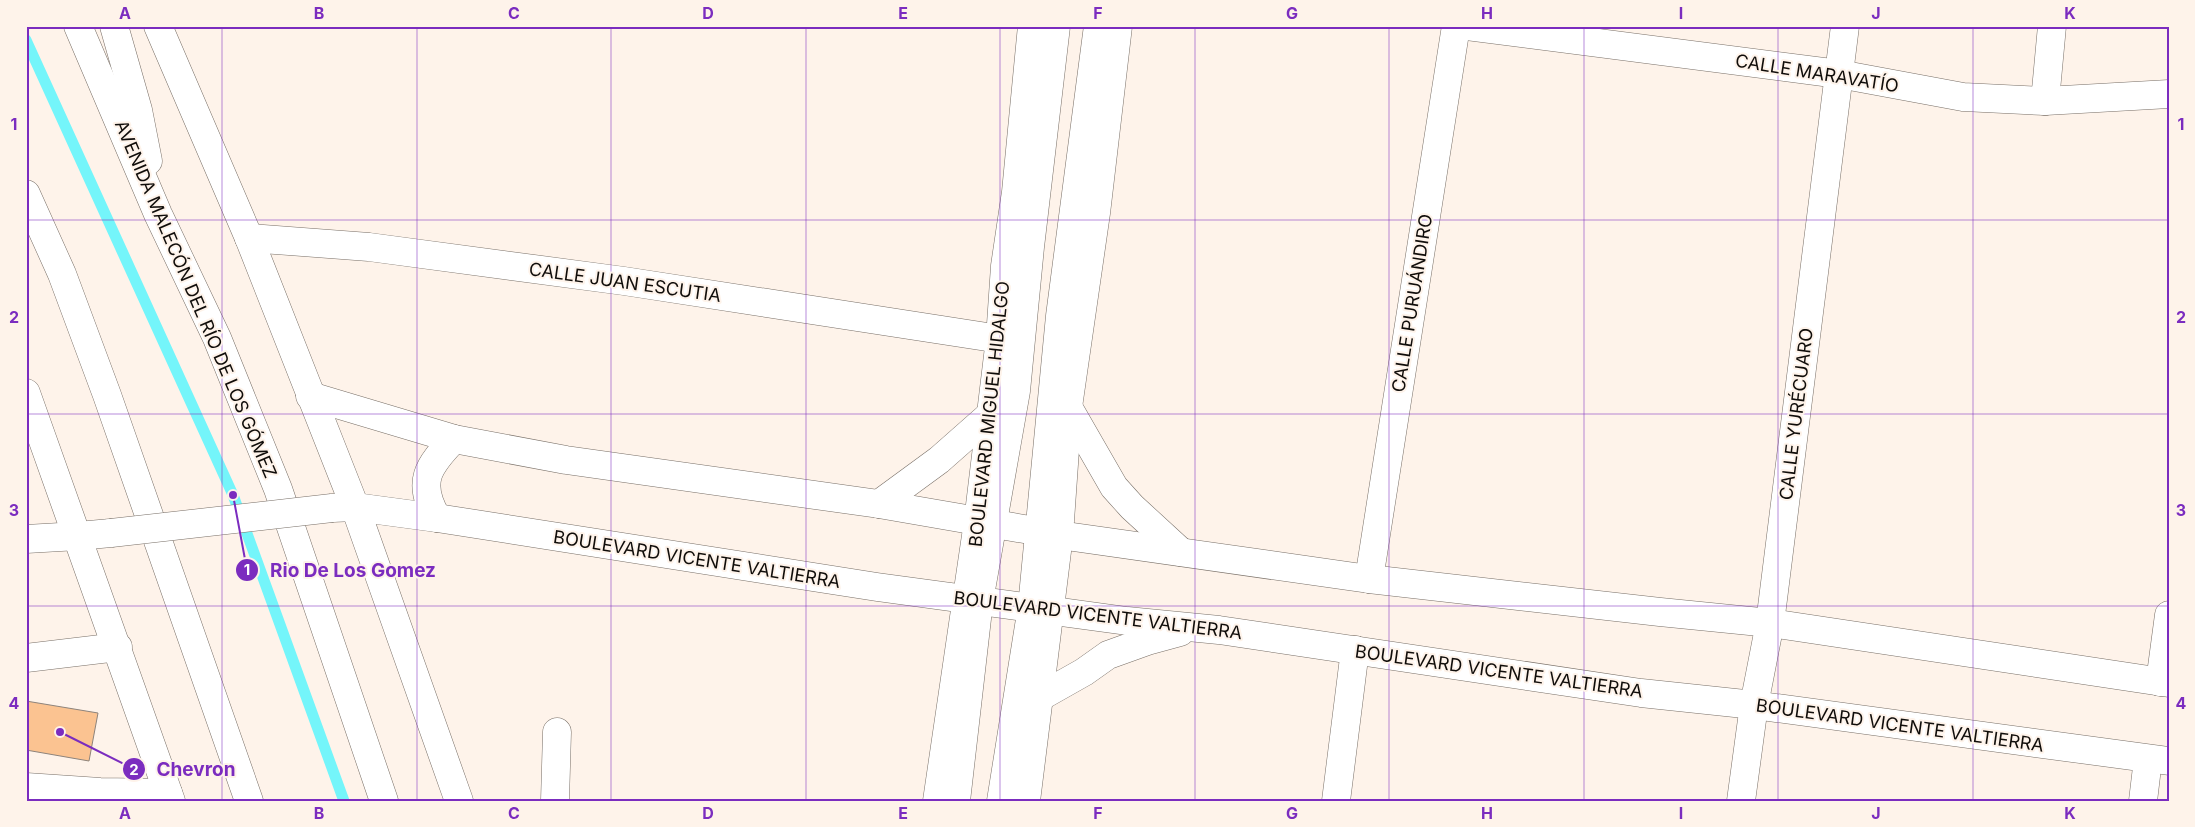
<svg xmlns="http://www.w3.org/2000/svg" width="2195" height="827" font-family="Inter,sans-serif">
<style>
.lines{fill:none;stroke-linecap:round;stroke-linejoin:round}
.stream{stroke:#74f5fa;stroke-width:11}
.building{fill:#fbc391;stroke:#8d837b}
.minor-casing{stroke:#786f67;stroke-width:29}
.major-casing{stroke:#786f67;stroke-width:29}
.minor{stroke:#fff;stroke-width:28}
.major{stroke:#fff;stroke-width:28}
.major-bridge-casing{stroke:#786f67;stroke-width:29;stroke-linecap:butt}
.major-bridge{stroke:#fff;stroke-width:28}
.grid{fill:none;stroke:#7b2cbf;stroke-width:1;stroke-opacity:0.55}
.labels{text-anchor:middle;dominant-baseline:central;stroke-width:4;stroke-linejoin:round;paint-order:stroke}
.street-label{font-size:18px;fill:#100d0a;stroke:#fef3ea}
.leader{fill:none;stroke:#7b2cbf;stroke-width:2}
.callout-dot{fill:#7b2cbf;stroke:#fef3ea;stroke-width:2}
.mark-label{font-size:15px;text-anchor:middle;font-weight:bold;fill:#fff}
.callout-label{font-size:19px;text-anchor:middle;font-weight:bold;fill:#7b2cbf;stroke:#fef3ea;stroke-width:4;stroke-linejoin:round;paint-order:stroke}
.neatline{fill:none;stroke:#7b2cbf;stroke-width:2}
.grid-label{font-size:16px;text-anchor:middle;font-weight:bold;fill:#7b2cbf}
</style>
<rect width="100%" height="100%" fill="#fef3ea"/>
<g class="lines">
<polyline class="stream" points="26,40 233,495 344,801"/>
</g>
<polygon class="building" points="26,701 98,713 89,761 26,750"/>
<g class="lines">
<defs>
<g id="minor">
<polyline points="158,26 249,238 355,507 459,801"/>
<polyline points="1467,26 1839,74 1963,97 2045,101 2169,94"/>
<polyline points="2045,101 2052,26"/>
<polyline points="249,238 369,247 624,281 1000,339"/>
<polyline points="26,393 171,801"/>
<polyline points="26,539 78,536"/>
<polyline points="1369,579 1456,26"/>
<polyline points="26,658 118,647"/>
<polyline points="2160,682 2169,615"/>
<polyline points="26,787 100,792 168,793"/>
<polyline points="555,801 557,732"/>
<polyline points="956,801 979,601 1016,391 1030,247 1056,26"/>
<polyline points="1001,801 1032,607 1060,316 1098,26"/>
<polyline points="1336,801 1355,650"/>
<polyline points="1741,801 1754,705 1770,623 1845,26"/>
<polyline points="2143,801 2148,759"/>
</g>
<g id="major">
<polyline points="78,26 158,214 217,338 278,489 384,801"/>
<polyline points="114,26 138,110 148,161"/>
<polyline points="26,194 62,274 107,395 249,801"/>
<polyline points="310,396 454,439 566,460 879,504 1059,535 1369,579 1660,612 1770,623 2169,683"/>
<polyline points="1068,407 1114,487 1132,507 1181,552"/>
<polyline points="879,504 939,460 990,415"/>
<polyline points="332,508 355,507 437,518 877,587 1127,621 1219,630 1641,693 1754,705 2169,761"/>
<path d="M437,518c-21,-36 -9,-52 17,-79"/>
<polyline points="78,536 111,533"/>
<polyline points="1038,698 1084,672 1108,655 1147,641 1180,632"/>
<polyline points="937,801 978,522 1000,339 1005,266 1016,192 1032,26"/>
<polyline points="1026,801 1059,535 1068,407 1096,213 1118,26"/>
</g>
</defs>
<use href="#minor" class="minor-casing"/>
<use href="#major" class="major-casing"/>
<use href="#minor" class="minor"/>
<use href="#major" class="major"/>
<defs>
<polyline id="major-bridge" points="111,533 332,508"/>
</defs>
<use href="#major-bridge" class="major-bridge-casing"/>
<use href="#major-bridge" class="major-bridge"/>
</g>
<path class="grid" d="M222,26v775M417,26v775M611,26v775M806,26v775M1000,26v775M1195,26v775M1389,26v775M1584,26v775M1778,26v775M1973,26v775M26,220h2143M26,414h2143M26,606h2143"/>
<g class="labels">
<g class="street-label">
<text transform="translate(1817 73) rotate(9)">CALLE MARAVATÍO</text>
<text transform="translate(625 282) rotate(8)">CALLE JUAN ESCUTIA</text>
<text transform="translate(196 299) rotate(67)">AVENIDA MALECÓN DEL RÍO DE LOS GÓMEZ</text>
<text transform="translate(1412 303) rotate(-81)">CALLE PURUÁNDIRO</text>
<text transform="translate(989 414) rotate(-84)">BOULEVARD MIGUEL HIDALGO</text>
<text transform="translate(1796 414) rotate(-83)">CALLE YURÉCUARO</text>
<text transform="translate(697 559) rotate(9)">BOULEVARD VICENTE VALTIERRA</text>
<text transform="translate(1098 615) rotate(7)">BOULEVARD VICENTE VALTIERRA</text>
<text transform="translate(1499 671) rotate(8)">BOULEVARD VICENTE VALTIERRA</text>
<text transform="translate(1900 725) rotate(8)">BOULEVARD VICENTE VALTIERRA</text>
</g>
</g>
<path class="leader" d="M233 495L247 570M60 732L134 769"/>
<g class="callout-dot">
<circle cx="233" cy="495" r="5"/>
<circle cx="60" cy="732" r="5"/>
<circle cx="247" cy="570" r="12"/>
<circle cx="134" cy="769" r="12"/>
</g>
<g class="mark-label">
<text x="247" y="575">1</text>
<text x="134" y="775">2</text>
</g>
<g class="callout-label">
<text x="353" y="577">Rio De Los Gomez</text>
<text x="196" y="776">Chevron</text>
</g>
<rect width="2195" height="827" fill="none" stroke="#fef3ea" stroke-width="55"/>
<rect x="28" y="28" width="2140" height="772" class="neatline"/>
<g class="grid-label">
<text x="125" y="19">A</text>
<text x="319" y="19">B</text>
<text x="514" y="19">C</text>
<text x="708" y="19">D</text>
<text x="903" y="19">E</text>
<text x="1098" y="19">F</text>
<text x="1292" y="19">G</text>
<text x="1487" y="19">H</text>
<text x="1681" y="19">I</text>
<text x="1876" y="19">J</text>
<text x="2070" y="19">K</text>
<text x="14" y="130">1</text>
<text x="2181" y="130">1</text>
<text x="14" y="323">2</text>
<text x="2181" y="323">2</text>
<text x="14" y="516">3</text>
<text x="2181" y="516">3</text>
<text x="14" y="709">4</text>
<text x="2181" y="709">4</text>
<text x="125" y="819">A</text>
<text x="319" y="819">B</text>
<text x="514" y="819">C</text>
<text x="708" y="819">D</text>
<text x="903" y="819">E</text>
<text x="1098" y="819">F</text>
<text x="1292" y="819">G</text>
<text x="1487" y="819">H</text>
<text x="1681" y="819">I</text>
<text x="1876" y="819">J</text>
<text x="2070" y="819">K</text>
</g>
</svg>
